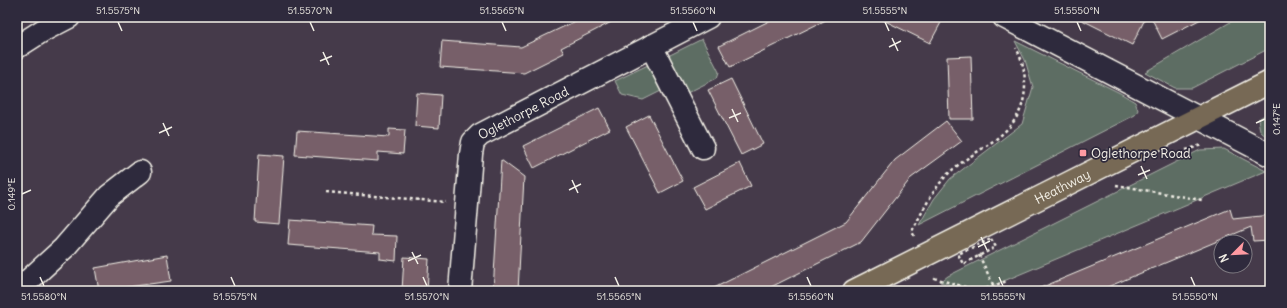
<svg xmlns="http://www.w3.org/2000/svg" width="1287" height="308" font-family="Delius,sans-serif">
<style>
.green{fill:#5d6d64;stroke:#a8afa6}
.building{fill:#775f69;stroke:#f4f1e8}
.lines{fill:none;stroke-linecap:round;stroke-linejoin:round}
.minor-casing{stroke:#f4f1e8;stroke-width:25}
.major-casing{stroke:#f4f1e8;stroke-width:25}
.path{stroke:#f4f1e8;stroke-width:2.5;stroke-dasharray:3 3;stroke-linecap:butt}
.minor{stroke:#2f2a3d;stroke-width:22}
.major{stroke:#776954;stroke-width:22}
.ticks{fill:none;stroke:#f4f1e8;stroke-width:1.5}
.poi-dot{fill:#ff9aa2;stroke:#2f2a3d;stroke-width:1.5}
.labels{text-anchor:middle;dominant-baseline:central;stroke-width:3.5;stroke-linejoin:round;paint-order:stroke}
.street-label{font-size:13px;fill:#f4f1e8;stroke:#2f2a3d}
.poi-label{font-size:13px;fill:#f4f1e8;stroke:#2f2a3d;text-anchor:start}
.neatline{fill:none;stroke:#f4f1e8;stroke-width:1.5}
.ticks-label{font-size:10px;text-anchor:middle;fill:#f4f1e8}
</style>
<rect width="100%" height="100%" fill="#453a4a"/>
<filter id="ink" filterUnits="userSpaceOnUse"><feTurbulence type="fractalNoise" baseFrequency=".025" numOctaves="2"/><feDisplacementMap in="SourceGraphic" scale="8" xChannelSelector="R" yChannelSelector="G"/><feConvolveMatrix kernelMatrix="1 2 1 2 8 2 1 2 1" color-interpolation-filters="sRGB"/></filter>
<g filter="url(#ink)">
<g class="green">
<polygon points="1239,17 1270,17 1270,48 1192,88 1175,88 1145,72"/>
<polygon points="702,39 719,72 717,78 683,95 668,56"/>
<polygon points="1015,41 1120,93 1135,102 1138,110 1135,115 919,225 934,199 950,179 1022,124 1033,87 1025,60"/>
<polygon points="652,63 665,89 643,100 622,95 615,81"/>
<polygon points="1270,112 1270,140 1260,131 1258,119"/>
<polygon points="1224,149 1266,171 980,291 973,291 940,282 948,276 1200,150"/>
</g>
<g class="building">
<polygon points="584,17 621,17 561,48 564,53 524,73 440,67 442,41 521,47"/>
<polygon points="777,17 832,17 730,67 719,46"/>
<polygon points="877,17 944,17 930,43"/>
<polygon points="1076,17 1146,17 1132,45"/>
<polygon points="1151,17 1205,17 1162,39"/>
<polygon points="971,56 973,119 949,119 947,57"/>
<polygon points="731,79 763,144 741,155 708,90"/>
<polygon points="417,93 441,95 439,128 415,126"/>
<polygon points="599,108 610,129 534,168 523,146"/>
<polygon points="649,115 683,181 660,193 626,127"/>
<polygon points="946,121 962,141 911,178 861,242 763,291 708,291 846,222 895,160"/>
<polygon points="389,129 405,130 403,154 378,152 378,161 295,155 297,131 389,137"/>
<polygon points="259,154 284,156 279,224 255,222"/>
<polygon points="501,160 524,177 518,291 493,291"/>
<polygon points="740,163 751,186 705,209 693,187"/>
<polygon points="1230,209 1233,219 1270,215 1270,240 1253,241 1251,227 1098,291 1033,291"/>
<polygon points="290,220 372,226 371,235 397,236 396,261 380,259 380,252 288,245"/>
<polygon points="167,255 171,281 99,291 95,268"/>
<polygon points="404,257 429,259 427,291 402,291"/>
</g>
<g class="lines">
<defs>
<g id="minor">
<polyline points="1004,17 1270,155"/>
<polyline points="651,46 703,148"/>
<polyline points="17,47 42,31 69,17"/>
<polyline points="17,291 64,248 109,196 140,172"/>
<path id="s1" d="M460,291l11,-137 2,-12 7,-7 228,-118"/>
</g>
<g id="major">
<path id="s2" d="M854,291l416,-209"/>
</g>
</defs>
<use href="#minor" class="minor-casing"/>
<use href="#major" class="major-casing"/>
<g class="path">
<polyline points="1186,150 1202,145"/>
<polyline points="1116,185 1202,200"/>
<polyline points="326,192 446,202"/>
<path d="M914,236l-2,-5c10,-18 19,-39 34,-55 28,-30 78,-38 79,-90 0,-13 -2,-26 -9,-38"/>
<polygon points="991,239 996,247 963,264 958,254"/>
<polyline points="979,255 996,291"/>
<polyline points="934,278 979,291 1007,281"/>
</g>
<use href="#minor" class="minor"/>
<use href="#major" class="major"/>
</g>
</g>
<path class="ticks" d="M118,22l4,9M310,22l4,9M502,22l4,9M693,22l4,9M885,22l4,9M1077,22l4,9M892,38l6,13M889,47l12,-6M323,52l6,13M320,61l12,-5M732,109l6,13M729,118l12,-5M163,123l6,13M1256,123l9,-4M159,133l13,-6M1141,166l6,13M1138,175l12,-5M572,180l6,13M569,190l12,-6M22,194l9,-4M981,237l6,13M978,247l12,-6M412,252l6,12M408,261l13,-6M40,277l4,9M231,277l4,9M423,277l4,9M615,277l4,9M807,277l4,9M999,277l4,9M1191,277l4,9"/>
<rect class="poi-dot" x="1079" y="149" width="8" height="8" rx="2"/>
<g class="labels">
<g class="street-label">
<text stroke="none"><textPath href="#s1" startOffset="208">Oglethorpe Road</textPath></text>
<text stroke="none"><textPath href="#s2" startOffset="233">Heathway</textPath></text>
</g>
<g class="poi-label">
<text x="1091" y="153">Oglethorpe Road</text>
</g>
</g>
<rect width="1287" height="308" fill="none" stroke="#2f2a3d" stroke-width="44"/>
<g transform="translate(1233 254) rotate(246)"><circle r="19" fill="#2f2a3d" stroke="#7e7a81"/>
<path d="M0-3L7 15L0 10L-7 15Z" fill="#ff9aa2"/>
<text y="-6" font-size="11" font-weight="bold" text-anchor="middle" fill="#f4f1e8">N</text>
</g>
<rect x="22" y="22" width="1243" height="264" class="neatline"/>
<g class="ticks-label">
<text x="118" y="14">51.5575°N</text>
<text x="310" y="14">51.5570°N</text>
<text x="502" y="14">51.5565°N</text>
<text x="693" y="14">51.5560°N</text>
<text x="885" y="14">51.5555°N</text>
<text x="1077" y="14">51.5550°N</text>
<text transform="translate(1276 119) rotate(-90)" y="4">0.147°E</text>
<text transform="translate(11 194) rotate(-90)" y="4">0.149°E</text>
<text x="44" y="300">51.5580°N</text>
<text x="235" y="300">51.5575°N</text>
<text x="427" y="300">51.5570°N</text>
<text x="619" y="300">51.5565°N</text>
<text x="811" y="300">51.5560°N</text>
<text x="1003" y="300">51.5555°N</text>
<text x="1195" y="300">51.5550°N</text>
</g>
</svg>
